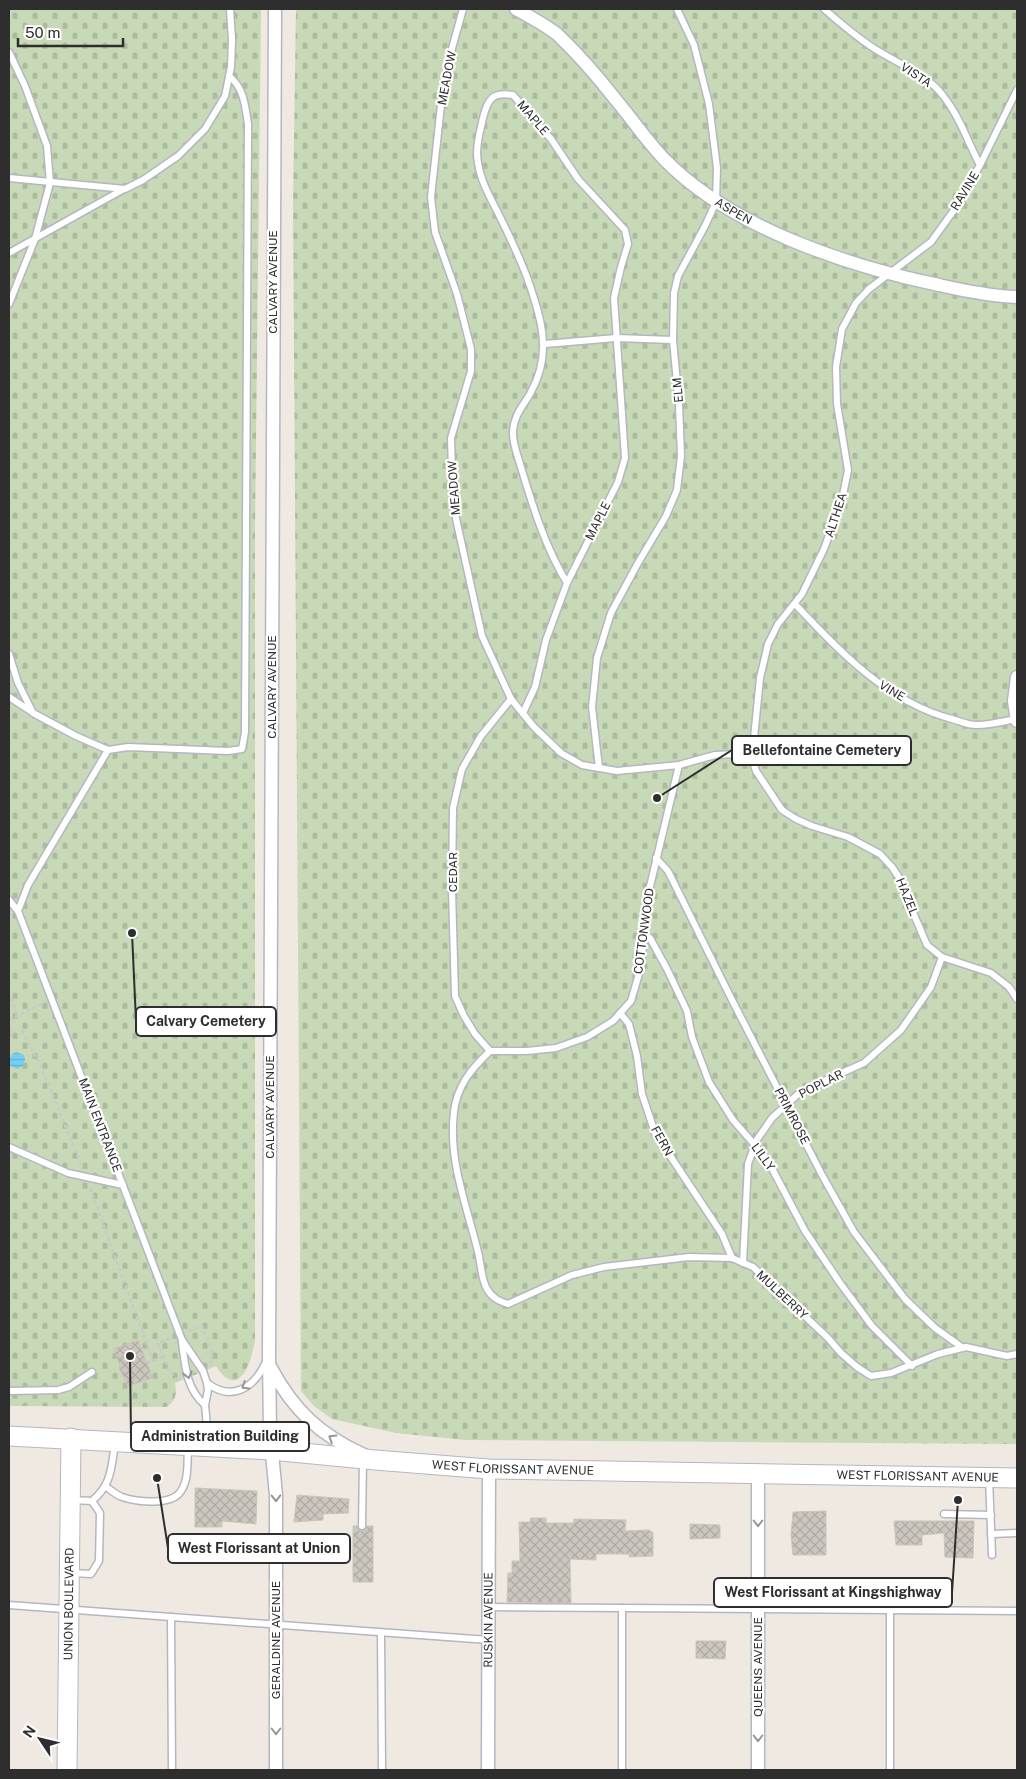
<svg xmlns="http://www.w3.org/2000/svg" width="1026" height="1779" font-family="'Public Sans',sans-serif">
<style>
.cemetery{fill:url(#cemetery-stones)}
.water{fill:url(#water-rules)}
.building{fill:url(#building-cross-hatch);stroke:#cbc5ba}
.lines{fill:none;stroke-linecap:round;stroke-linejoin:round}
.service-casing{stroke:#b4b7c1;stroke-width:9}
.minor-casing{stroke:#b4b7c1;stroke-width:15}
.secondary-casing{stroke:#b4b7c1;stroke-width:21}
.path{stroke:#c9c9c9;stroke-width:2.5;stroke-dasharray:4 2.5;stroke-linecap:butt}
.service{stroke:#fff;stroke-width:6}
.minor{stroke:#fff;stroke-width:12}
.secondary{stroke:#fff;stroke-width:19}
.oneway{stroke:#969696}
.labels{text-anchor:middle;dominant-baseline:central;stroke-width:4.5;stroke-linejoin:round;paint-order:stroke}
.street-label{font-size:12px;fill:#2e2e2e;stroke:#fff}
.leader{fill:none;stroke:#2e2e2e;stroke-width:2}
.callout-dot{fill:#2e2e2e;stroke:#fff;stroke-width:2}
.callout{fill:#fff;stroke:#2e2e2e;stroke-width:2}
.callout-label{font-size:14px;text-anchor:middle;font-weight:bold;fill:#2e2e2e}
</style>
<defs>
<pattern id="cemetery-stones" width="16" height="16" patternUnits="userSpaceOnUse" patternTransform="scale(1.25)"><rect width="16" height="16" fill="#c8d9b8"/><path d="M2 7V4a2 2 0 0 1 4 0v3zM10 15v-3a2 2 0 0 1 4 0v3z" fill="#acbb9e"/></pattern>
<pattern id="water-rules" width="6" height="5" patternUnits="userSpaceOnUse" patternTransform="scale(1.25)"><rect width="6" height="5" fill="#75cff0"/><path d="M0 2.5h6" fill="none" stroke="#66b2ce"/></pattern>
<pattern id="building-cross-hatch" width="8" height="8" patternUnits="userSpaceOnUse" patternTransform="scale(1.25)"><rect width="8" height="8" fill="#cbc7bf"/><path d="M0 0l8 8M0 8l8-8" fill="none" stroke="#afaba4"/></pattern>
</defs>
<rect width="100%" height="100%" fill="#efe9e1"/>
<g class="cemetery">
<path d="M9,9h252l-6,518v813c-3,21 -16,62 -39,26l-41,17c2,11 1,18 -9,24l-157,-1z"/>
<polygon points="296,9 1017,9 1017,1444 465,1440 396,1433 332,1419 314,1406 301,1391 293,205"/>
</g>
<polygon class="water" points="17,1052 24,1055 25,1060 23,1066 17,1069 11,1066 9,1067 9,1060 12,1054"/>
<g class="building">
<polygon points="138,1340 153,1378 128,1386 120,1370 119,1366 120,1366 114,1349"/>
<polygon points="195,1488 257,1491 256,1524 222,1521 222,1527 195,1527"/>
<polygon points="297,1495 349,1499 348,1513 323,1514 323,1520 294,1522"/>
<polygon points="826,1511 826,1555 793,1555 791,1535 793,1512"/>
<polygon points="531,1518 546,1518 546,1523 574,1523 574,1519 626,1520 625,1531 649,1530 653,1533 653,1556 629,1557 629,1554 596,1554 596,1560 570,1559 571,1603 507,1602 508,1573 512,1573 512,1561 520,1561 519,1522 530,1522"/>
<polygon points="894,1521 974,1521 973,1558 945,1557 944,1533 922,1535 922,1545 896,1545"/>
<polygon points="690,1524 720,1525 720,1538 690,1539"/>
<polygon points="353,1526 357,1526 359,1530 362,1531 366,1529 367,1526 373,1526 373,1582 353,1582"/>
<polygon points="696,1641 726,1641 725,1659 696,1658"/>
</g>
<g class="lines">
<defs>
<g id="service">
<polyline points="463,9 451,52 442,96 431,197 435,232 457,294 471,349 471,371 451,438 453,505 482,636 511,699 534,727 561,753 582,765 617,771 679,765 715,755 736,754 752,758"/>
<path d="M824,9c15,13 31,27 48,38 22,15 57,28 72,50 16,20 24,46 36,68"/>
<polyline points="9,52 25,86 47,146 50,183 35,239 9,304"/>
<polyline points="1017,90 980,165 957,206 931,242 869,289 856,303 842,329 836,367 837,404 848,470 842,500 824,549 802,594 778,624 768,644 760,678 752,758 756,771 782,810 796,819 812,826 848,837 880,854 892,867 902,882 915,917 927,945 942,957 991,973 1009,987 1017,999"/>
<polyline points="9,178 125,189 143,180 178,156 205,129 225,96 231,67 232,40 230,9"/>
<polyline points="9,253 124,189"/>
<polyline points="545,344 616,338 673,340"/>
<path d="M795,604c44,47 92,98 157,115 8,2 18,7 26,6 13,0 26,-4 38,-6"/>
<path d="M9,654l9,29 15,30 43,23 32,14 20,-3 100,4 14,-2 3,-17 3,-608c-3,-19 -4,-36 -19,-48"/>
<polyline points="9,697 32,712"/>
<path d="M523,713l12,-26 11,-47 21,-57 51,-101 7,-24 -11,-160 7,-31 7,-23 -3,-14 -47,-51 -27,-40 -38,-44c-20,-3 -25,3 -30,23 -3,14 -8,30 -5,45 3,19 13,36 21,52 13,26 26,53 34,80 12,36 16,65 -3,99 -7,12 -16,21 -17,37 -1,10 4,23 7,33 12,40 25,83 47,119"/>
<path d="M679,765l-32,134 -6,68 -10,34 -18,20 -26,16 -31,11 -29,3h-37c-19,18 -33,35 -36,61 -6,49 13,94 24,140 3,11 3,27 9,37 5,9 12,12 21,15l64,-29 32,-8 85,-10 43,1 21,9 75,71 13,15 16,14 14,9 20,-3 47,-19 28,-7 41,9 10,-2"/>
<polyline points="599,768 592,707 597,658 611,613 638,563 666,516 677,490 681,456 679,405 673,340 674,293 678,276 705,226 716,202 717,168 709,104 694,45 677,9"/>
<polyline points="656,858 668,871 731,998 822,1175 854,1232 905,1299 935,1328 963,1348"/>
<polyline points="9,900 18,911 182,1340 203,1371 207,1383 208,1390 205,1405 207,1426 207,1445"/>
<polyline points="18,911 28,885 108,750"/>
<polyline points="644,934 650,938 667,969 687,1011 692,1037 709,1082 733,1120 767,1159 805,1231 840,1283 872,1326 912,1366"/>
<polyline points="620,1013 629,1024 637,1056 642,1094 655,1133 722,1234 732,1258"/>
<polyline points="490,1051 475,1034 464,1016 455,996 452,891 453,808 462,769 481,736 511,699"/>
<polyline points="9,1147 68,1173 123,1185"/>
<polyline points="743,1263 748,1164 756,1141 772,1118 797,1095 826,1080 864,1063 901,1030 931,987 942,957"/>
<path d="M182,1342c3,23 4,47 23,63"/>
<path d="M207,1383c25,19 47,5 59,-21"/>
<polyline points="9,1391 58,1390 69,1387 92,1372"/>
<polyline points="989,1478 992,1555"/>
<path d="M105,1486c6,4 11,9 17,11 15,5 50,9 59,-6 8,-12 6,-28 7,-42"/>
<polyline points="71,1500 92,1501 100,1513 99,1561 91,1574 72,1573"/>
<path d="M92,1501c20,-17 19,-33 23,-57"/>
<polyline points="944,1514 991,1515"/>
<polyline points="362,1526 363,1460"/>
<polyline points="991,1534 1017,1533"/>
<polyline points="9,1605 171,1617 172,1770"/>
<polyline points="489,1607 622,1608 622,1770"/>
<polyline points="622,1608 890,1610 890,1770"/>
<polyline points="890,1610 1017,1611"/>
<polyline points="171,1617 489,1640"/>
<polyline points="381,1633 382,1770"/>
</g>
<g id="minor">
<polyline points="275,9 269,1354 270,1432 276,1495 276,1770"/>
<path id="s1" d="M516,9c14,8 30,16 42,26 21,20 40,42 58,65 16,19 30,40 48,59 66,68 183,107 275,126 26,6 51,11 78,12"/>
<polyline points="1017,677 1014,701 1017,721"/>
<path d="M271,1368c23,43 49,67 93,87"/>
<polyline points="758,1474 758,1770"/>
<path id="s2" d="M488,1770l1,-301"/>
</g>
<g id="secondary">
<path id="s3" d="M9,1436l262,14 104,10 114,9 528,9"/>
<path id="s4" d="M67,1770l4,-332"/>
</g>
</defs>
<use href="#service" class="service-casing"/>
<use href="#minor" class="minor-casing"/>
<use href="#secondary" class="secondary-casing"/>
<g class="path">
<polyline points="9,992 17,1015"/>
<polyline points="9,1020 44,1003"/>
<polyline points="9,1028 12,1034 9,1036"/>
<polyline points="22,1030 43,1071 82,1167"/>
<polyline points="90,1188 153,1361"/>
<polyline points="189,1331 202,1326 212,1351 213,1355 210,1359 211,1364"/>
<polyline points="170,1338 158,1343 169,1371 178,1381"/>
<polyline points="147,1363 163,1357"/>
</g>
<use href="#service" class="service"/>
<use href="#minor" class="minor"/>
<use href="#secondary" class="secondary"/>
</g>
<defs><path id="oneway-chevron" d="M-2-3.5L2.5 0L-2 3.5" fill="none" stroke-width="1.6" stroke-linecap="round" stroke-linejoin="round" transform="scale(1.25)"/></defs>
<g class="oneway">
<use href="#oneway-chevron" transform="translate(188 1375) rotate(76)"/>
<use href="#oneway-chevron" transform="translate(245 1386) rotate(148)"/>
<use href="#oneway-chevron" transform="translate(332 1438) rotate(-148)"/>
<use href="#oneway-chevron" transform="translate(276 1498) rotate(89)"/>
<use href="#oneway-chevron" transform="translate(758 1523) rotate(90)"/>
<use href="#oneway-chevron" transform="translate(276 1731) rotate(90)"/>
<use href="#oneway-chevron" transform="translate(758 1738) rotate(90)"/>
</g>
<g class="labels">
<g class="street-label">
<text transform="translate(916 75) rotate(33)">VISTA</text>
<text transform="translate(447 78) rotate(-79)">MEADOW</text>
<text transform="translate(533 118) rotate(49)">MAPLE</text>
<text transform="translate(965 191) rotate(-59)">RAVINE</text>
<text stroke="none"><textPath href="#s1" startOffset="300">ASPEN</textPath></text>
<text transform="translate(273 282) rotate(-90)">CALVARY AVENUE</text>
<text transform="translate(678 390) rotate(-95)">ELM</text>
<text transform="translate(454 488) rotate(-94)">MEADOW</text>
<text transform="translate(836 515) rotate(-72)">ALTHEA</text>
<text transform="translate(598 521) rotate(-63)">MAPLE</text>
<text transform="translate(272 687) rotate(-90)">CALVARY AVENUE</text>
<text transform="translate(892 691) rotate(31)">VINE</text>
<text transform="translate(453 872) rotate(-90)">CEDAR</text>
<text transform="translate(907 897) rotate(68)">HAZEL</text>
<text transform="translate(644 931) rotate(-82)">COTTONWOOD</text>
<text transform="translate(821 1084) rotate(-27)">POPLAR</text>
<text transform="translate(270 1107) rotate(-90)">CALVARY AVENUE</text>
<text transform="translate(792 1116) rotate(63)">PRIMROSE</text>
<text transform="translate(100 1125) rotate(69)">MAIN ENTRANCE</text>
<text transform="translate(662 1141) rotate(61)">FERN</text>
<text transform="translate(763 1157) rotate(54)">LILLY</text>
<text transform="translate(782 1295) rotate(43)">MULBERRY</text>
<text stroke="none"><textPath href="#s3" startOffset="505">WEST FLORISSANT AVENUE</textPath></text>
<text stroke="none"><textPath href="#s3" startOffset="910">WEST FLORISSANT AVENUE</textPath></text>
<text stroke="none"><textPath href="#s4" startOffset="166">UNION BOULEVARD</textPath></text>
<text stroke="none"><textPath href="#s2" startOffset="150">RUSKIN AVENUE</textPath></text>
<text transform="translate(276 1640) rotate(-90)">GERALDINE AVENUE</text>
<text transform="translate(758 1667) rotate(-90)">QUEENS AVENUE</text>
</g>
</g>
<path class="leader" d="M657 798L732 750M132 933L136 1021M130 1356L131 1437M157 1478L168 1548M958 1500L952 1593"/>
<g class="callout-dot">
<circle cx="657" cy="798" r="5"/>
<circle cx="132" cy="933" r="5"/>
<circle cx="130" cy="1356" r="5"/>
<circle cx="157" cy="1478" r="5"/>
<circle cx="958" cy="1500" r="5"/>
</g>
<g class="callout">
<rect x="732" y="736" width="179" height="29" rx="5"/>
<rect x="136" y="1007" width="140" height="29" rx="5"/>
<rect x="131" y="1422" width="178" height="29" rx="5"/>
<rect x="168" y="1534" width="182" height="29" rx="5"/>
<rect x="714" y="1578" width="238" height="29" rx="5"/>
</g>
<g class="callout-label">
<text x="822" y="755">Bellefontaine Cemetery</text>
<text x="206" y="1026">Calvary Cemetery</text>
<text x="220" y="1441">Administration Building</text>
<text x="259" y="1553">West Florissant at Union</text>
<text x="833" y="1597">West Florissant at Kingshighway</text>
</g>
<rect width="1026" height="1779" fill="none" stroke="#2e2e2e" stroke-width="20"/>
<g transform="translate(40 1739) rotate(305)" stroke="#ffffff" stroke-width="4" paint-order="stroke">
<path d="M0-4L9 19L0 12L-9 19Z" fill="#2e2e2e"/>
<text y="-8" font-size="14" font-weight="bold" text-anchor="middle" fill="#2e2e2e">N</text>
</g>
<path d="M18 38v8h105v-8" fill="none" stroke="#2e2e2e" stroke-width="2.5"/>
<text x="25" y="38" font-size="15" fill="#2e2e2e" stroke="#ffffff" stroke-width="4" paint-order="stroke">50 m</text>
</svg>
